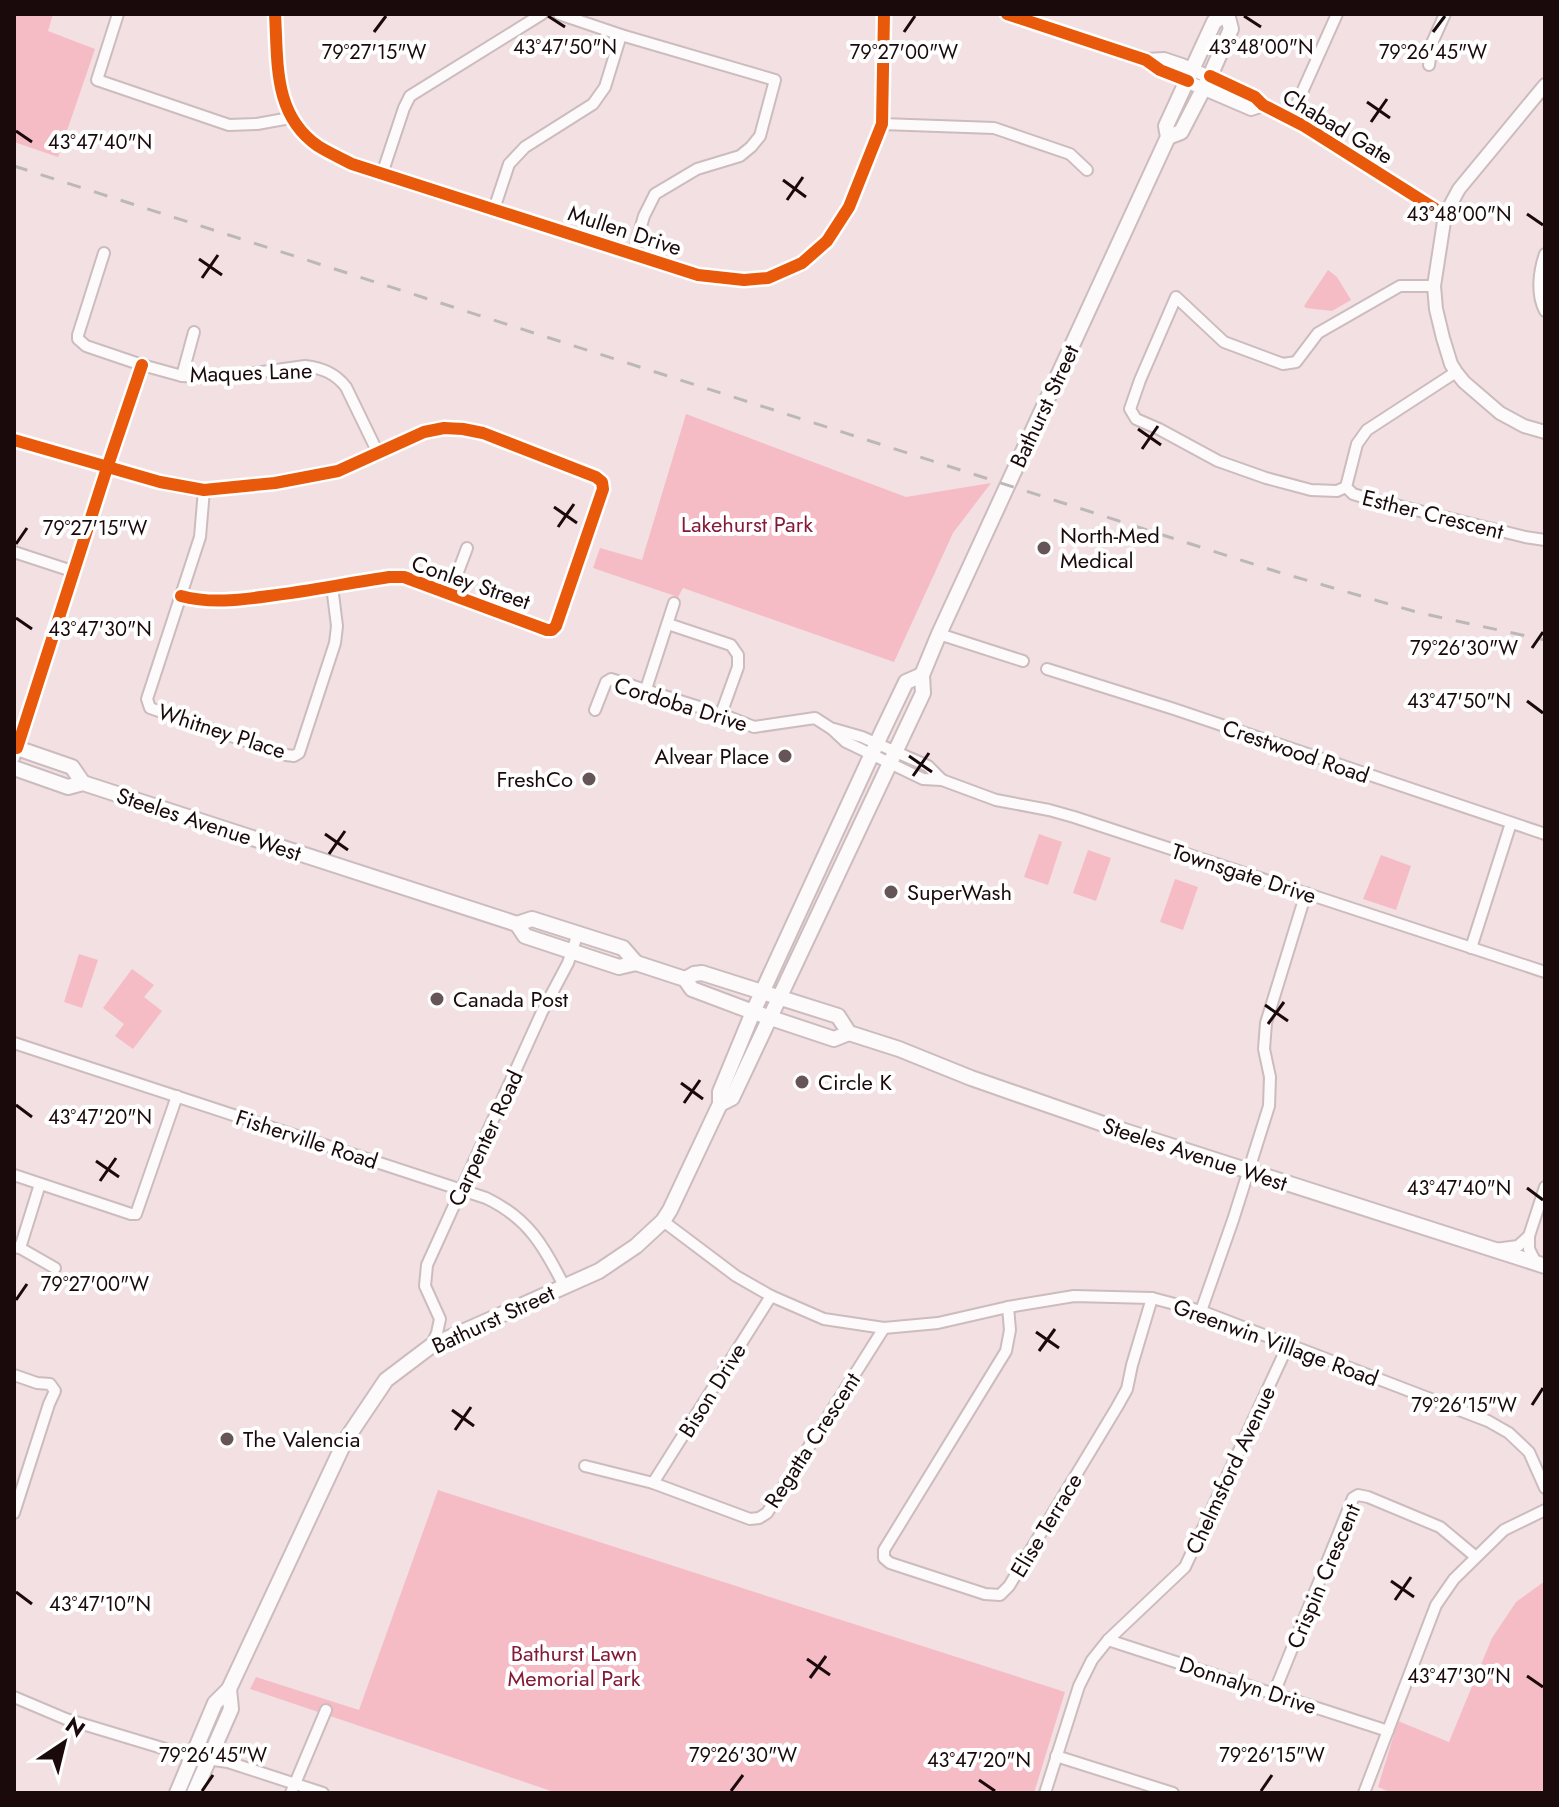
<svg xmlns="http://www.w3.org/2000/svg" width="1559" height="1807" font-family="Jost,sans-serif">
<style>
.green{fill:#f6bcc5}
.lines{fill:none;stroke-linecap:round;stroke-linejoin:round}
.minor-casing{stroke:#ccbcbe;stroke-width:14}
.tertiary-casing{stroke:#ccbcbe;stroke-width:16}
.secondary-casing{stroke:#ccbcbe;stroke-width:18}
.minor{stroke:#fdfafb;stroke-width:10}
.tertiary{stroke:#fdfafb;stroke-width:12}
.secondary{stroke:#fdfafb;stroke-width:14}
.rail{stroke:#bdb8b8;stroke-width:3;stroke-dasharray:14 14;stroke-linecap:butt}
.cycleway-casing{stroke:#fff;stroke-width:17}
.cycleway{stroke:#e8590c;stroke-width:12}
.ticks{fill:none;stroke:#1a0a0c;stroke-width:3}
.poi-dot{fill:#665557;stroke:#fff;stroke-width:3}
.labels{text-anchor:middle;dominant-baseline:central;stroke-width:8;stroke-linejoin:round;paint-order:stroke}
.street-label{font-size:22px;fill:#1a0a0c;stroke:#fff}
.park-label{font-size:22px;fill:#841a38;stroke:#fff}
.poi-label{font-size:22px;fill:#1a0a0c;stroke:#fff;text-anchor:start}
.ticks-label{font-size:20px;text-anchor:middle;fill:#1a0a0c;stroke:#fff;stroke-width:8;stroke-linejoin:round;paint-order:stroke}
</style>
<rect width="100%" height="100%" fill="#f2e0e3"/>
<g class="green">
<polygon points="14,14 53,14 48,31 95,49 58,157 14,142"/>
<polygon points="1328,270 1337,277 1351,300 1332,311 1306,308 1304,306"/>
<polygon points="686,414 906,497 991,483 953,533 894,662 683,588 678,597 593,568 600,548 642,560"/>
<polygon points="1039,834 1062,842 1048,885 1024,877"/>
<polygon points="1088,850 1111,858 1096,901 1073,893"/>
<polygon points="1381,855 1411,866 1396,910 1363,899"/>
<polygon points="1175,879 1198,887 1183,930 1160,922"/>
<polygon points="79,954 98,960 82,1008 64,1002"/>
<polygon points="132,969 154,985 144,997 162,1011 133,1049 115,1036 124,1024 103,1008"/>
<polygon points="438,1490 1065,1692 1034,1793 557,1793 250,1689 256,1677 359,1710"/>
<polygon points="1545,1581 1545,1793 1392,1793 1378,1787 1398,1721 1449,1742 1492,1638 1516,1602"/>
</g>
<g class="lines">
<defs>
<g id="minor">
<polyline points="118,14 97,80 229,125 257,124 290,118"/>
<polyline points="559,14 621,35 775,80 760,136 751,147 740,156 697,169 655,194 644,216 633,254"/>
<polyline points="1429,65 1432,43 1445,14"/>
<polyline points="1292,119 1299,99 1337,14"/>
<polyline points="882,124 994,128 1070,154 1087,170"/>
<polyline points="382,174 404,108 410,96 542,14"/>
<polyline points="494,209 509,164 525,147 593,104 605,87 621,35"/>
<path d="M104,253l-26,82v4l8,7 56,19 40,11 36,2 87,-12c17,2 30,7 41,21l32,66"/>
<path d="M1545,254c-6,17 -9,40 0,57"/>
<polyline points="1456,372 1367,430 1357,444 1346,487 1353,494 1363,497 1525,537 1545,540"/>
<polyline points="182,376 194,332"/>
<path d="M14,440l146,42 44,8 71,-7 63,-12 86,-39 20,-4 19,1 20,4 113,44 6,5 1,7 -47,137 -4,4h-5l-143,-53h-15c-40,6 -80,14 -120,19 -30,4 -58,8 -88,0"/>
<polyline points="1346,487 1337,491 1311,490 1266,478 1218,461 1159,429 1136,419 1130,409 1140,380 1176,297 1224,342 1283,364 1296,362 1318,333 1386,294 1400,286 1434,286"/>
<polyline points="204,490 200,537 147,699 150,708 286,755 294,756 299,753 335,643 337,626 332,586"/>
<polyline points="14,552 75,572"/>
<polyline points="450,593 467,548"/>
<polyline points="668,624 731,645 738,655 738,667 721,714"/>
<polyline points="939,634 1023,661"/>
<polyline points="1047,669 1174,709 1545,834"/>
<polyline points="646,689 674,603"/>
<polyline points="595,710 606,682 611,679 721,714 754,727 815,718 832,729 846,742 923,779 942,780 996,800 1049,810 1074,817 1545,972"/>
<polyline points="834,729 862,737 928,766 942,780"/>
<polyline points="14,758 107,468 142,365"/>
<polyline points="1471,948 1511,823"/>
<path d="M14,1043l472,155c42,20 58,48 78,88"/>
<polyline points="14,1175 131,1214 136,1214 177,1096"/>
<polyline points="663,1221 736,1276 771,1296 824,1319 884,1328 938,1323 1008,1307 1074,1296 1152,1298 1201,1311 1488,1421 1509,1433 1529,1452 1545,1488"/>
<polyline points="14,1247 20,1248 55,1268"/>
<polyline points="20,1248 40,1184"/>
<polyline points="1495,1249 1518,1246 1529,1236"/>
<polyline points="1536,1263 1529,1249 1529,1236 1545,1187"/>
<polyline points="1008,1307 1010,1330 1006,1351 884,1550 884,1558 890,1563 985,1594 1000,1595 1009,1586 1117,1407 1127,1389 1132,1365 1152,1298"/>
<polyline points="1201,1311 1233,1220 1269,1106 1270,1077 1264,1049 1266,1023 1306,893"/>
<polyline points="431,1346 437,1333 440,1319 425,1286 427,1265 542,1012 568,963 578,933"/>
<polyline points="14,1375 37,1383 50,1384 55,1391 49,1404 14,1513"/>
<polyline points="585,1466 653,1483 750,1519 759,1518 767,1513 884,1328"/>
<polyline points="653,1483 771,1296"/>
<polyline points="1108,1640 1388,1731"/>
<polyline points="1274,1693 1353,1498 1358,1495 1368,1497 1440,1527 1476,1557"/>
<polyline points="14,1697 66,1719 192,1757 228,1762 323,1793"/>
<polyline points="1056,1756 1173,1793"/>
<polyline points="291,1793 326,1710"/>
<polyline points="1045,1793 1079,1686 1092,1660 1108,1640 1185,1567 1289,1343"/>
<polyline points="1364,1793 1436,1605 1454,1579 1504,1530 1545,1510"/>
</g>
<g id="tertiary">
<path d="M275,14c3,49 -2,101 43,132 11,7 23,12 34,18l346,111 46,5 24,-2 34,-15 25,-22 22,-34 33,-83 2,-110"/>
<polyline points="1007,14 1146,60 1160,70 1251,109 1263,105"/>
<polyline points="1146,60 1164,59 1182,65 1255,97 1263,105 1304,126 1445,215"/>
<polyline points="1545,85 1459,189 1445,215 1434,286 1436,309 1443,338 1451,364 1456,372 1464,382 1500,413 1524,426 1545,432"/>
</g>
<g id="secondary">
<polyline points="1168,137 1181,132 1210,76 1231,29 1227,14"/>
<polyline points="14,747 72,767 83,783"/>
<polyline points="14,768 68,787 83,783 517,924 532,919 623,948 636,963"/>
<polyline points="517,924 525,936 619,967 636,963 685,979 692,989 753,1012 834,1039 849,1033"/>
<polyline points="685,979 694,974 702,973 838,1016 849,1033 899,1049 971,1078 1109,1126 1545,1266"/>
<polyline points="720,1104 732,1098 923,693 922,675 939,634 1168,137 1166,126 1214,22 1225,14"/>
<polyline points="177,1793 215,1703 229,1689 345,1441 386,1380 431,1346 599,1271 636,1246 663,1221 670,1210 720,1104 720,1092 753,1012 882,732 906,682 922,675"/>
<polyline points="194,1793 231,1709 229,1689"/>
</g>
</defs>
<use href="#minor" class="minor-casing"/>
<use href="#tertiary" class="tertiary-casing"/>
<use href="#secondary" class="secondary-casing"/>
<use href="#minor" class="minor"/>
<use href="#tertiary" class="tertiary"/>
<use href="#secondary" class="secondary"/>
<polyline class="rail" points="14,166 1278,572 1420,613 1545,640"/>
<defs>
<g id="cycleway">
<path d="M275,14c3,49 -2,101 43,132 11,7 23,12 34,18l346,111 46,5 24,-2 34,-15 25,-22 22,-34 33,-83 2,-110"/>
<polyline points="1007,14 1146,60 1160,70 1188,81"/>
<polyline points="1210,76 1255,97 1263,105 1304,126 1445,215"/>
<path d="M14,440l146,42 44,8 71,-7 63,-12 86,-39 20,-4 19,1 20,4 113,44 6,5 1,7 -47,137 -4,4h-5l-143,-53h-15c-40,6 -80,14 -120,19 -30,4 -58,8 -88,0"/>
<polyline points="17,748 107,468 142,365"/>
</g>
</defs>
<use href="#cycleway" class="cycleway-casing"/>
<use href="#cycleway" class="cycleway"/>
</g>
<path class="ticks" d="M548,16l17,11M1244,16l17,11M374,32l12,-16M904,32l11,-16M1433,32l12,-16M1367,102l23,16M1371,122l16,-23M16,131l16,11M783,180l23,17M787,200l16,-23M1527,214l16,11M199,259l23,16M202,278l16,-23M1138,429l23,16M1142,449l16,-23M554,507l23,16M558,527l16,-23M16,544l11,-16M16,618l16,11M1532,648l11,-16M1527,701l16,12M909,756l23,16M913,776l16,-23M325,834l23,16M329,854l16,-23M1265,1005l23,16M1268,1024l16,-22M681,1083l22,16M684,1103l16,-23M16,1105l16,12M96,1161l23,16M100,1181l16,-23M1527,1188l16,12M16,1300l11,-16M1036,1332l23,16M1039,1351l16,-22M1532,1405l11,-17M452,1410l22,16M455,1430l16,-23M1391,1581l23,16M16,1592l16,12M1395,1600l16,-23M807,1659l23,16M1527,1676l16,11M810,1678l16,-22M979,1780l16,11M202,1791l11,-16M731,1791l12,-16M1261,1791l11,-16"/>
<g class="poi-dot">
<circle cx="1044" cy="548" r="8"/>
<circle cx="785" cy="756" r="8"/>
<circle cx="589" cy="779" r="8"/>
<circle cx="891" cy="892" r="8"/>
<circle cx="437" cy="999" r="8"/>
<circle cx="802" cy="1082" r="8"/>
<circle cx="227" cy="1439" r="8"/>
</g>
<g class="labels">
<g class="street-label">
<text transform="translate(1338 126) rotate(31)">Chabad Gate</text>
<text transform="translate(625 230) rotate(18)">Mullen Drive</text>
<text transform="translate(251 372) rotate(-2)">Maques Lane</text>
<text transform="translate(1044 406) rotate(-65)">Bathurst Street</text>
<text transform="translate(1433 514) rotate(14)">Esther Crescent</text>
<text transform="translate(471 582) rotate(19)">Conley Street</text>
<text transform="translate(681 704) rotate(17)">Cordoba Drive</text>
<text transform="translate(222 731) rotate(18)">Whitney Place</text>
<text transform="translate(1296 751) rotate(19)">Crestwood Road</text>
<text transform="translate(209 824) rotate(18)">Steeles Avenue West</text>
<text transform="translate(1244 873) rotate(18)">Townsgate Drive</text>
<text transform="translate(485 1138) rotate(-65)">Carpenter Road</text>
<text transform="translate(307 1139) rotate(18)">Fisherville Road</text>
<text transform="translate(1195 1154) rotate(18)">Steeles Avenue West</text>
<text transform="translate(493 1319) rotate(-25)">Bathurst Street</text>
<text transform="translate(1276 1342) rotate(20)">Greenwin Village Road</text>
<text transform="translate(712 1390) rotate(-58)">Bison Drive</text>
<text transform="translate(812 1440) rotate(-57)">Regatta Crescent</text>
<text transform="translate(1230 1470) rotate(-65)">Chelmsford Avenue</text>
<text transform="translate(1046 1525) rotate(-59)">Elise Terrace</text>
<text transform="translate(1323 1576) rotate(-67)">Crispin Crescent</text>
<text transform="translate(1248 1685) rotate(18)">Donnalyn Drive</text>
</g>
<g class="park-label">
<text x="747" y="524">Lakehurst Park</text>
<text x="574" y="1653">Bathurst Lawn<tspan x="574" dy="25">Memorial Park</tspan></text>
</g>
<g class="poi-label">
<text x="1060" y="535">North-Med<tspan x="1060" dy="25">Medical</tspan></text>
<text x="769" y="756" text-anchor="end">Alvear Place</text>
<text x="573" y="779" text-anchor="end">FreshCo</text>
<text x="907" y="892">SuperWash</text>
<text x="453" y="999">Canada Post</text>
<text x="818" y="1082">Circle K</text>
<text x="243" y="1439">The Valencia</text>
</g>
</g>
<g class="ticks-label">
<text x="1261" y="54">43°48'00"N</text>
<text x="565" y="54">43°47'50"N</text>
<text x="374" y="59">79°27'15"W</text>
<text x="904" y="59">79°27'00"W</text>
<text x="1433" y="59">79°26'45"W</text>
<text x="100" y="149">43°47'40"N</text>
<text x="1459" y="221">43°48'00"N</text>
<text x="95" y="535">79°27'15"W</text>
<text x="100" y="636">43°47'30"N</text>
<text x="1464" y="655">79°26'30"W</text>
<text x="1459" y="708">43°47'50"N</text>
<text x="100" y="1124">43°47'20"N</text>
<text x="1459" y="1195">43°47'40"N</text>
<text x="95" y="1291">79°27'00"W</text>
<text x="1464" y="1412">79°26'15"W</text>
<text x="100" y="1611">43°47'10"N</text>
<text x="1459" y="1683">43°47'30"N</text>
<text x="213" y="1762">79°26'45"W</text>
<text x="743" y="1762">79°26'30"W</text>
<text x="1272" y="1762">79°26'15"W</text>
<text x="979" y="1767">43°47'20"N</text>
</g>
<rect width="1559" height="1807" fill="none" stroke="#1a0a0c" stroke-width="32"/>
<g transform="translate(64 1743) rotate(35)" stroke="#ffffff" stroke-width="6" paint-order="stroke">
<path d="M0-6L14 30L0 20L-14 30Z" fill="#1a0a0c"/>
<text y="-12" font-size="22" font-weight="bold" text-anchor="middle" fill="#1a0a0c">N</text>
</g>
</svg>
